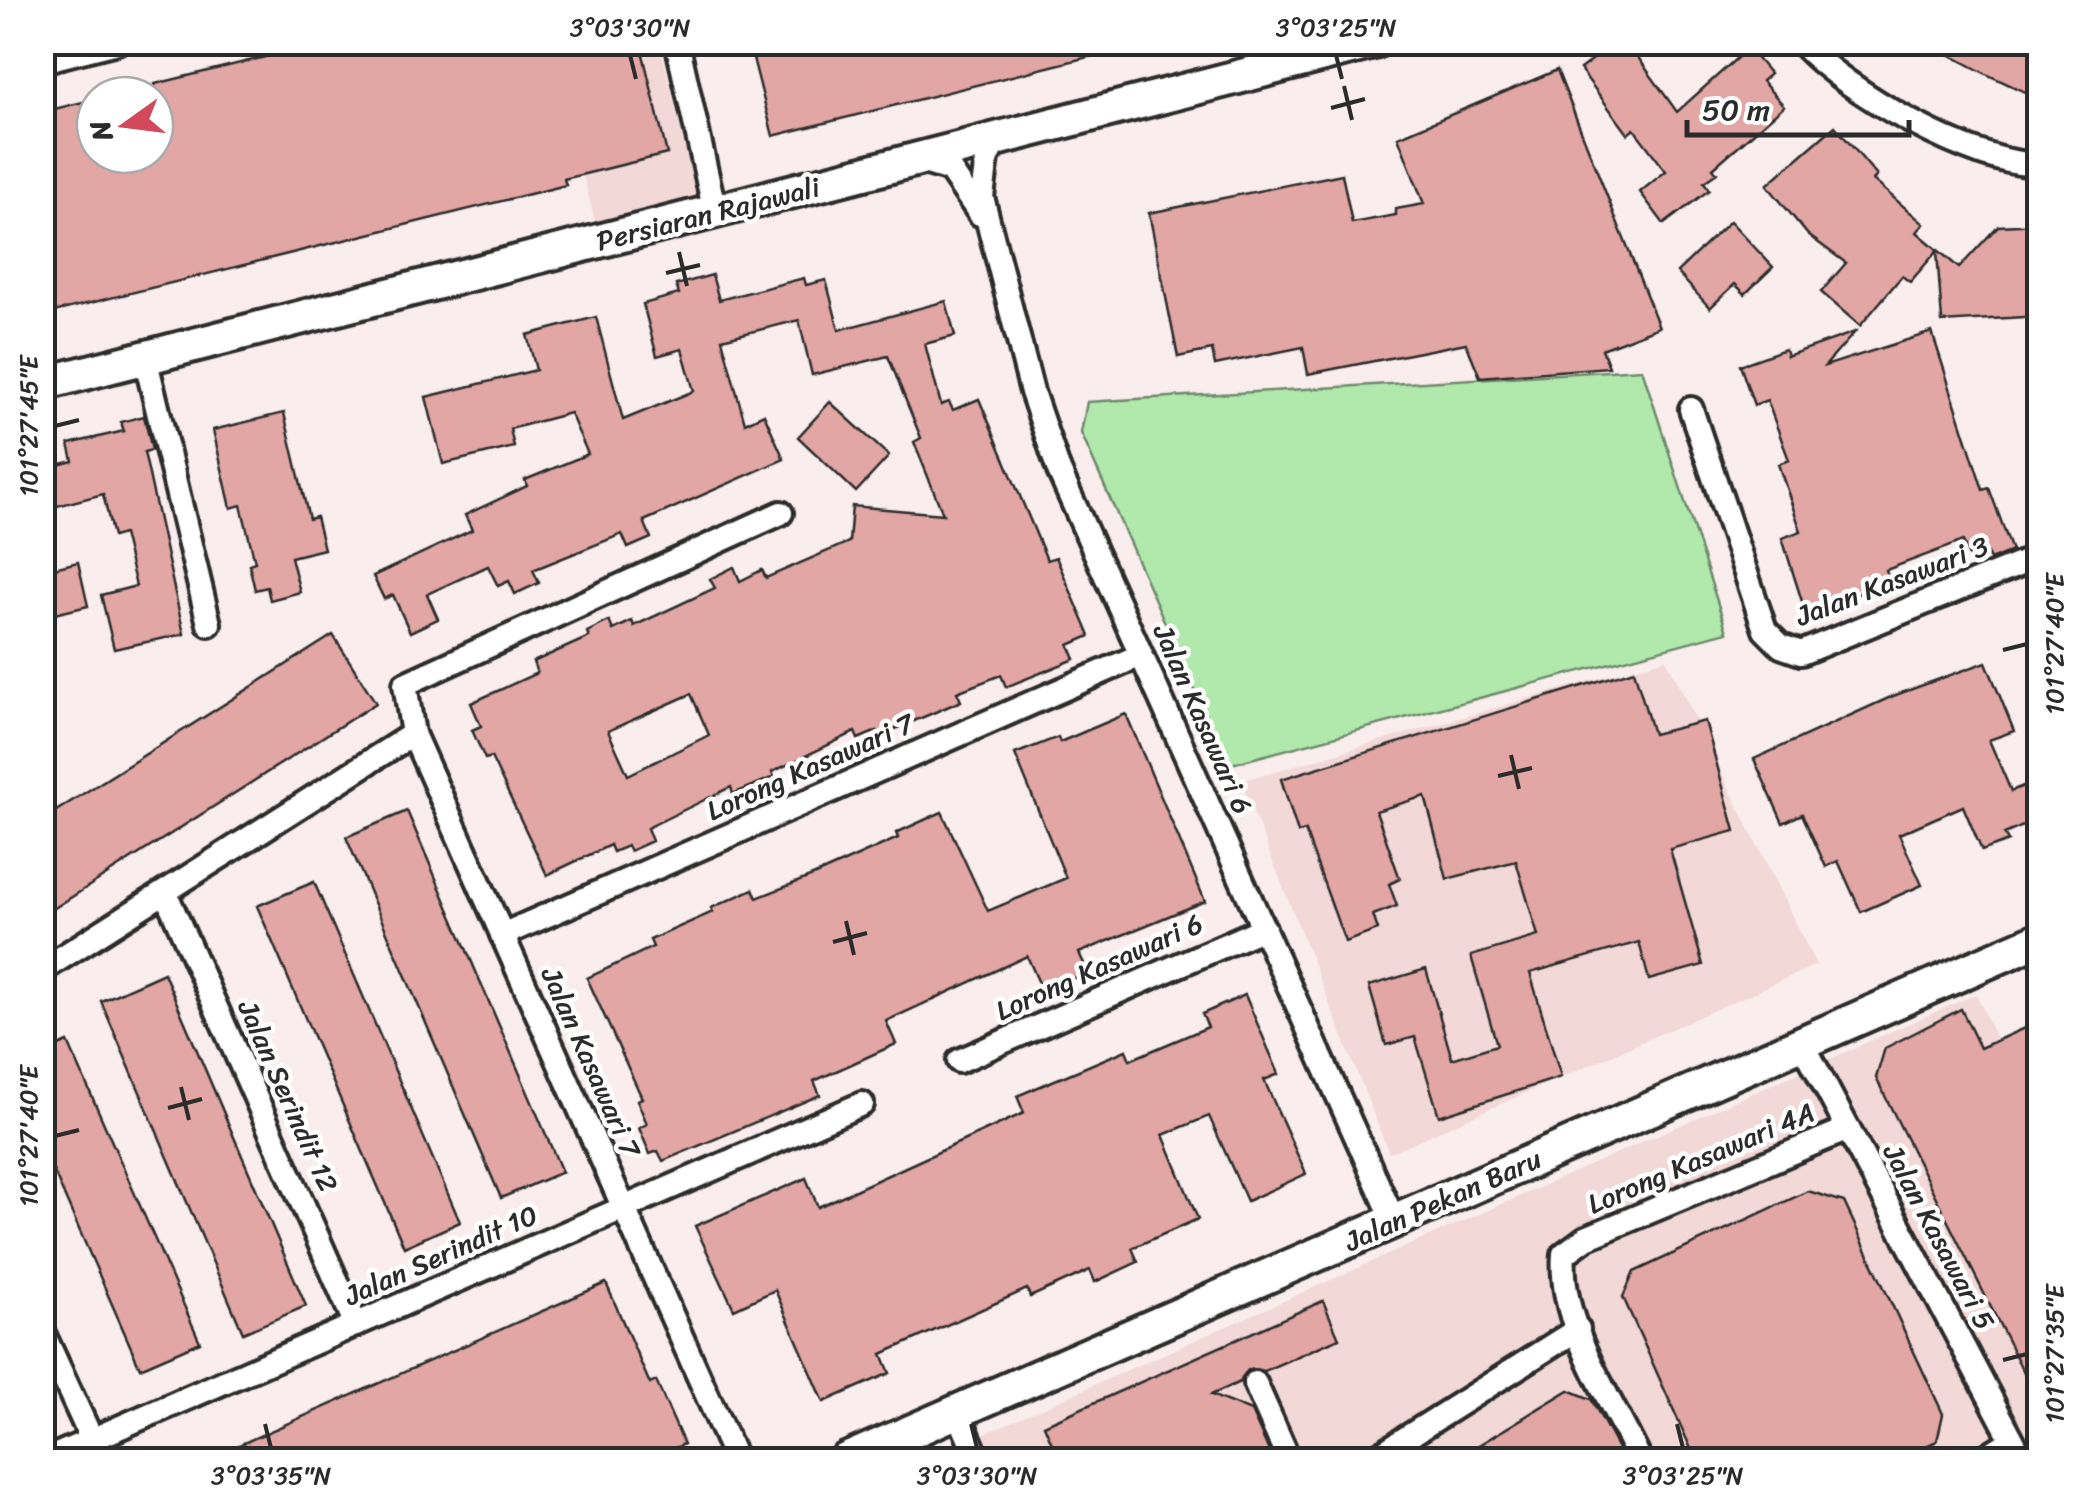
<svg xmlns="http://www.w3.org/2000/svg" width="2082" height="1503" font-family="Sriracha,sans-serif">
<style>
.built{fill:#f2d8d7}
.green{fill:#b1e9ad;stroke:#6e8a6c;stroke-width:2.5}
.building{fill:#e2a7a4;stroke:#2b2b2b;stroke-width:2.5;fill-rule:evenodd}
.lines{fill:none;stroke-linecap:round;stroke-linejoin:round}
.street-casing{stroke:#2b2b2b;stroke-width:30}
.secondary-casing{stroke:#2b2b2b;stroke-width:40}
.street{stroke:#fff;stroke-width:22}
.secondary{stroke:#fff;stroke-width:32}
.ticks{fill:none;stroke:#2b2b2b;stroke-width:4}
.labels{text-anchor:middle;dominant-baseline:central;stroke-width:9;stroke-linejoin:round;paint-order:stroke}
.street-label{font-size:28px;fill:#2b2b2b;stroke:#fff}
.neatline{fill:none;stroke:#2b2b2b;stroke-width:4}
.ticks-label{font-size:25px;text-anchor:middle;fill:#2b2b2b}
</style>
<rect width="100%" height="100%" fill="#f9eded"/>
<filter id="ink" filterUnits="userSpaceOnUse"><feTurbulence type="fractalNoise" baseFrequency=".01" numOctaves="2"/><feDisplacementMap in="SourceGraphic" scale="20" xChannelSelector="R" yChannelSelector="G"/><feConvolveMatrix kernelMatrix="1 2 1 2 8 2 1 2 1" color-interpolation-filters="sRGB"/></filter>
<g filter="url(#ink)">
<g class="built">
<polygon points="549,43 660,43 697,197 596,225"/>
<polygon points="1666,659 1816,965 1389,1153 1241,781"/>
<polygon points="1976,994 2039,1134 2039,1460 925,1460"/>
</g>
<polygon class="green" points="1642,369 1727,632 1228,765 1081,433 1087,402"/>
<g class="building">
<polygon points="326,42 640,42 667,154 564,179 566,185 42,315 42,112 95,99 95,155 155,155 155,84"/>
<polygon points="815,42 1111,42 1112,51 773,136 753,58"/>
<polygon points="1616,42 1627,42 1677,112 1748,48 1770,74 1762,81 1784,106 1713,168 1717,173 1704,182 1709,190 1664,224 1640,192 1666,171 1634,129 1628,134 1580,69"/>
<polygon points="1926,42 2040,42 2040,99 1988,75"/>
<polygon points="1557,70 1659,327 1602,349 1609,367 1480,377 1466,343 1308,374 1303,347 1215,365 1212,350 1178,357 1149,213 1342,174 1352,223 1396,215 1396,209 1424,204 1398,137"/>
<polygon points="1835,126 1877,176 1873,180 1924,224 1917,232 1959,268 1998,226 2040,224 2040,316 1942,322 1937,251 1910,282 1902,276 1860,326 1821,292 1846,263 1808,235 1767,185"/>
<polygon points="1730,221 1773,267 1745,294 1735,284 1710,308 1677,272"/>
<path d="M712,275l7,25 85,-22 2,7 20,-5 13,50 107,-29 9,35 -30,8 16,61 8,-3 4,8 26,-11 68,161 9,-3 34,79 -21,9 6,14 -69,28 -5,-12 -44,17 4,9 -82,35 -2,-5 -19,8 -3,-7 -83,40 2,5 -41,17 -2,-7 -84,41 5,13 -22,10 -3,-5 -14,6 -3,-7 -63,30 -56,-118 -6,2 -13,-29 9,-4 -10,-23 66,-30 -4,-11 56,-25 -2,-5 22,-11 4,9 19,-9 2,5 81,-38 -5,-9 24,-12 6,14 22,-11 4,8 83,-36 3,-36 91,8 -29,-72 7,-4 -33,-82 -76,19 -13,-55 -77,19 23,84 19,-9 20,45 -140,62 7,17 -23,10 -6,-14 -89,36 6,13 -24,11 -6,-13 -11,5 -10,-20 -61,28 11,25 -28,13 -17,-37 -9,4 -11,-23 99,-46 -7,-15 62,-29 -2,-6 63,-26 -18,-41 -60,16 4,18 -71,17 -17,-67 110,-27 -9,-35 69,-18 27,103 71,-29 -12,-42 -25,7 -14,-52 36,-10 -3,-9zM691,694l18,41 -81,40 -20,-44z"/>
<polygon points="1855,332 1825,366 1932,332 1983,490 1989,488 2012,551 1990,560 1987,553 1970,559 1963,541 1886,570 1890,584 1805,611 1782,538 1801,531 1778,464 1789,460 1767,400 1754,405 1740,365 1785,349 1787,356"/>
<polygon points="830,402 889,456 856,492 798,437"/>
<polygon points="284,413 309,519 316,517 324,549 291,557 300,592 270,600 267,587 255,590 249,564 255,562 241,505 231,508 213,430"/>
<polygon points="144,416 152,450 144,452 184,634 114,649 101,595 136,586 123,534 113,537 103,494 42,510 42,469 73,461 69,444 124,431 121,422"/>
<polygon points="78,562 88,606 42,617 42,571"/>
<polygon points="333,635 376,703 42,916 42,820"/>
<polygon points="1986,662 2014,731 1989,740 2011,791 2040,779 2040,819 2004,834 2008,841 1982,851 1963,806 1899,834 1922,885 1861,912 1838,861 1826,867 1802,814 1783,823 1754,759 1893,696"/>
<polygon points="1634,670 1653,734 1705,721 1735,831 1670,849 1703,965 1649,980 1639,942 1530,973 1561,1077 1439,1116 1415,1037 1386,1045 1369,986 1426,969 1452,1059 1497,1045 1471,956 1538,936 1516,861 1447,879 1425,796 1376,811 1400,879 1389,884 1397,906 1373,915 1378,930 1345,942 1305,831 1298,833 1281,779"/>
<polygon points="1126,714 1205,901 1079,953 1088,972 1043,992 1027,956 886,1021 896,1044 814,1081 820,1095 663,1161 658,1151 650,1154 639,1128 647,1124 637,1100 642,1098 587,978 653,947 650,940 713,912 711,908 753,889 757,898 815,875 898,838 896,833 942,812 988,911 1066,878 1015,754 1058,737 1060,742"/>
<polygon points="407,811 562,1172 501,1198 346,837"/>
<polygon points="314,882 460,1222 404,1247 257,906"/>
<polygon points="164,973 306,1306 243,1333 101,1001"/>
<polygon points="1245,995 1279,1074 1264,1080 1306,1174 1247,1201 1209,1116 1163,1135 1198,1219 1132,1248 1138,1262 1095,1282 1090,1270 1030,1297 1027,1289 882,1354 890,1373 824,1402 775,1290 734,1309 695,1226 806,1178 818,1207 1024,1113 1017,1096 1126,1050 1130,1060 1208,1027 1202,1014"/>
<polygon points="1961,1009 1980,1048 2040,1021 2040,1405 1876,1078 1885,1048"/>
<polygon points="68,1042 200,1342 140,1368 42,1145 42,1053"/>
<polygon points="1808,1191 1844,1202 1943,1414 1937,1441 1895,1460 1696,1460 1623,1297 1634,1272"/>
<polygon points="606,1283 650,1384 656,1381 684,1444 648,1460 205,1460"/>
<polygon points="1323,1301 1339,1338 1264,1371 1248,1370 1240,1382 1211,1395 1251,1411 1273,1460 1059,1460 1044,1425"/>
<polygon points="1569,1390 1591,1399 1624,1460 1454,1460"/>
</g>
<g class="lines">
<defs>
<g id="street">
<polyline points="677,42 715,212"/>
<path d="M1801,42c40,47 176,126 239,122"/>
<polyline points="42,61 117,42"/>
<polyline points="997,140 987,157 982,197 1032,392 1059,471 1394,1221"/>
<polyline points="917,160 950,170 980,214"/>
<polyline points="145,357 209,624"/>
<polyline points="1691,409 1765,630 1781,646 1801,653 2040,556"/>
<polyline points="165,892 356,1325"/>
<polyline points="502,935 1141,655"/>
<polyline points="42,970 413,734"/>
<polyline points="1802,1042 2023,1460"/>
<polyline points="959,1061 1264,928"/>
<polyline points="42,1331 92,1440"/>
<polyline points="1255,1383 1289,1460"/>
<polyline points="958,1412 978,1460"/>
<polyline points="45,1460 862,1104"/>
<polyline points="736,1460 413,734 405,684 781,513"/>
<polyline points="1371,1460 1578,1329"/>
<path d="M1640,1460c-29,-62 -82,-136 -76,-206l22,-16 262,-109"/>
<polyline points="1980,1460 2012,1440"/>
</g>
<g id="secondary">
<polyline points="42,384 1374,42"/>
<polyline points="846,1460 2040,939"/>
</g>
</defs>
<use href="#street" class="street-casing"/>
<use href="#secondary" class="secondary-casing"/>
<use href="#street" class="street"/>
<use href="#secondary" class="secondary"/>
</g>
</g>
<path class="ticks" d="M630,55l6,24M1336,55l6,24M1344,86l8,34M1331,108l34,-9M679,252l8,34M666,273l34,-8M55,426l24,-6M2003,650l24,-6M1511,755l8,34M1498,776l34,-8M846,921l8,34M833,942l34,-9M181,1087l8,33M168,1108l34,-9M55,1136l24,-6M2003,1360l24,-6M265,1424l6,24M971,1424l6,24M1677,1424l6,24"/>
<g class="labels">
<g class="street-label">
<text transform="translate(708 214) rotate(-14)">Persiaran Rajawali</text>
<text transform="translate(1892 581) rotate(-21)">Jalan Kasawari 3</text>
<text transform="translate(1203 719) rotate(66)">Jalan Kasawari 6</text>
<text transform="translate(810 767) rotate(-24)">Lorong Kasawari 7</text>
<text transform="translate(1099 967) rotate(-24)">Lorong Kasawari 6</text>
<text transform="translate(591 1062) rotate(66)">Jalan Kasawari 7</text>
<text transform="translate(288 1096) rotate(66)">Jalan Serindit 12</text>
<text transform="translate(1701 1158) rotate(-23)">Lorong Kasawari 4A</text>
<text transform="translate(1443 1200) rotate(-24)">Jalan Pekan Baru</text>
<text transform="translate(1939 1237) rotate(62)">Jalan Kasawari 5</text>
<text transform="translate(441 1255) rotate(-24)">Jalan Serindit 10</text>
</g>
</g>
<rect width="2082" height="1503" fill="none" stroke="#fff" stroke-width="110"/>
<g transform="translate(125 125) rotate(256)"><circle r="48" fill="#ffffff" stroke="#aaaaaa" stroke-width="2.5"/>
<path d="M0-8L18 38L0 25L-18 38Z" fill="#d1495b"/>
<text y="-15" font-size="28" font-weight="bold" text-anchor="middle" fill="#2b2b2b">N</text>
</g>
<path d="M1687 120v15h222v-15" fill="none" stroke="#2b2b2b" stroke-width="5"/>
<text x="1702" y="120" font-size="30" fill="#2b2b2b" stroke="#ffffff" stroke-width="8" paint-order="stroke">50 m</text>
<rect x="55" y="55" width="1972" height="1393" class="neatline"/>
<g class="ticks-label">
<text x="630" y="36">3°03'30"N</text>
<text x="1336" y="36">3°03'25"N</text>
<text transform="translate(28 426) rotate(-90)" y="9">101°27'45"E</text>
<text transform="translate(2054 644) rotate(-90)" y="9">101°27'40"E</text>
<text transform="translate(28 1136) rotate(-90)" y="9">101°27'40"E</text>
<text transform="translate(2054 1354) rotate(-90)" y="9">101°27'35"E</text>
<text x="271" y="1484">3°03'35"N</text>
<text x="977" y="1484">3°03'30"N</text>
<text x="1683" y="1484">3°03'25"N</text>
</g>
</svg>
